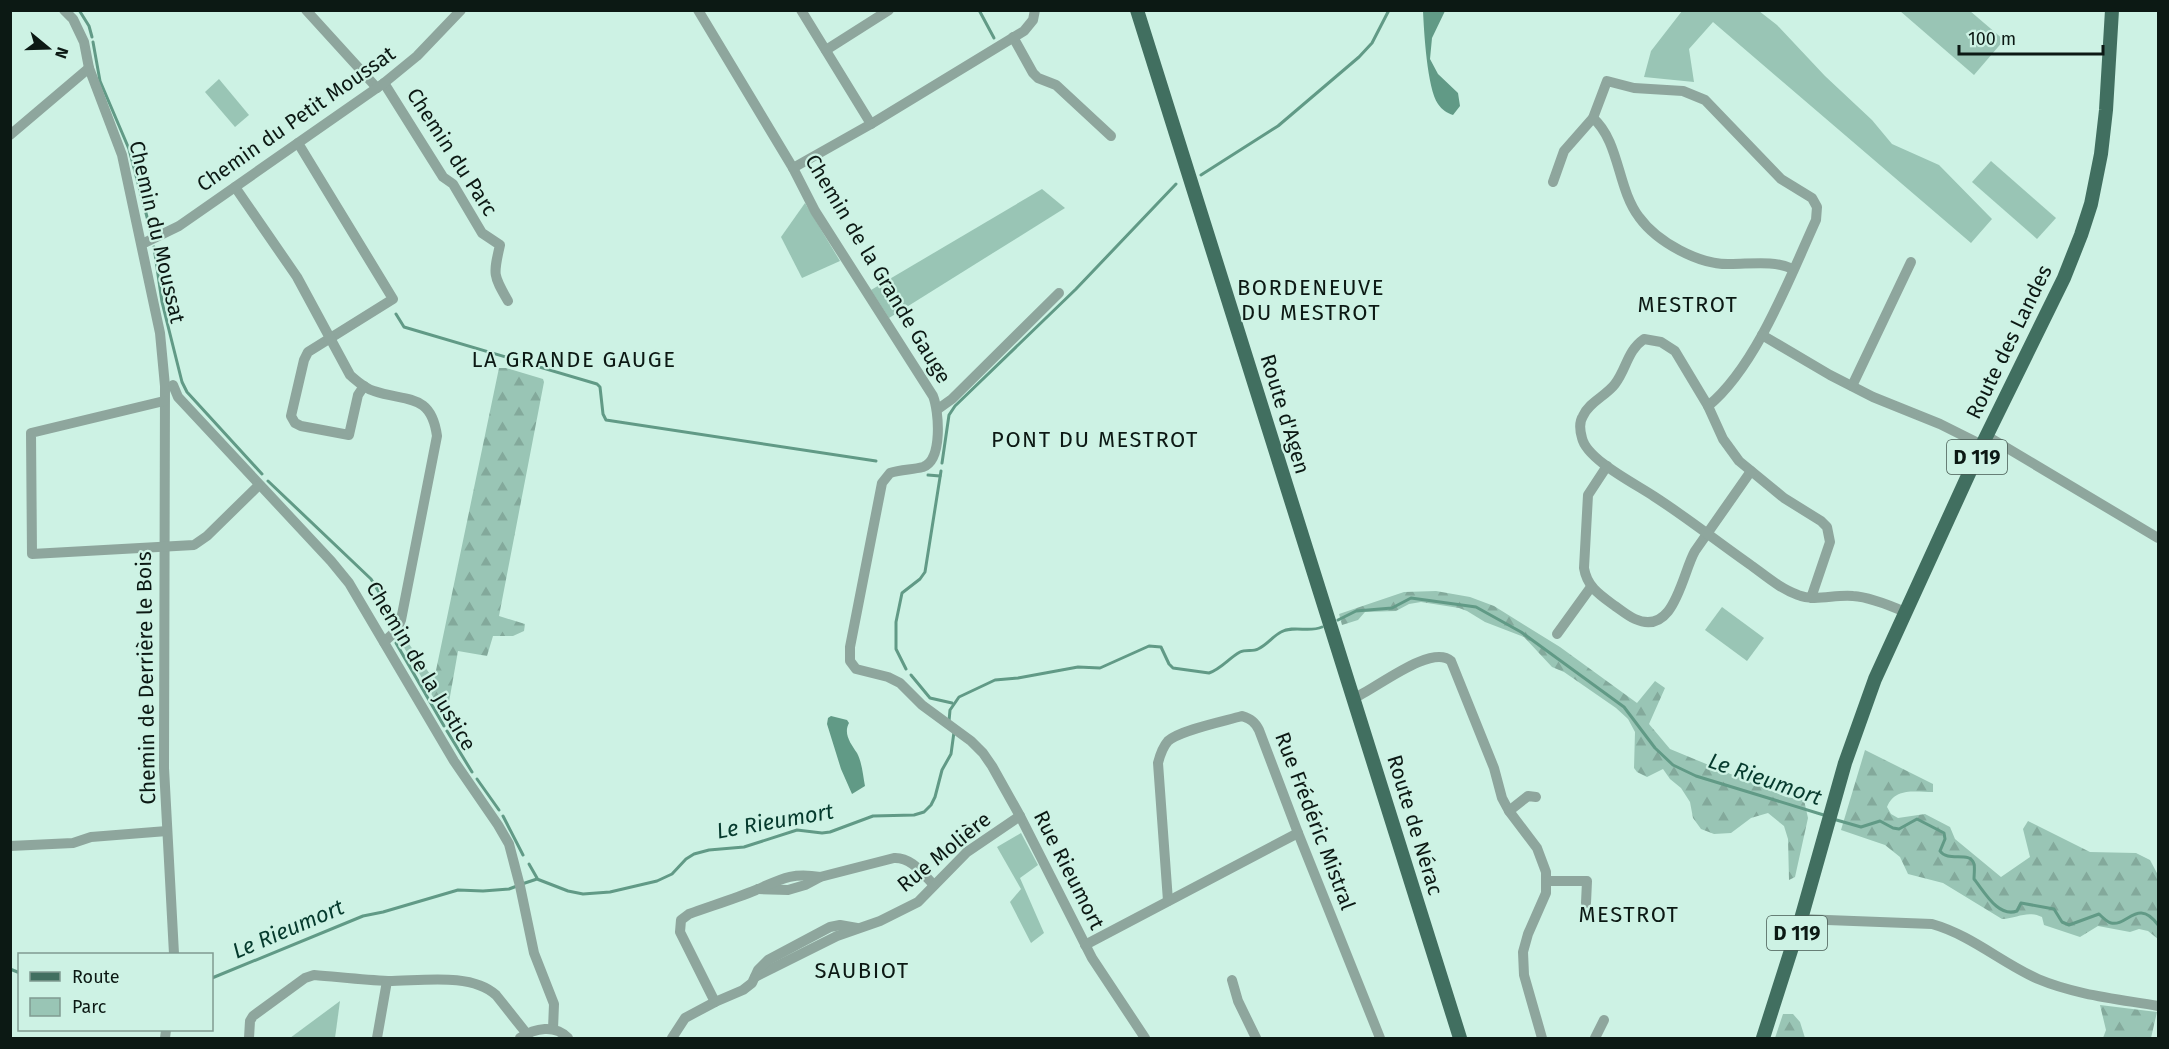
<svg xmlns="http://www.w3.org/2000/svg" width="2169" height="1049" font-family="'Fira Sans',sans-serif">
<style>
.green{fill:#99c5b5}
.forest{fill:url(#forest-firs)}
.water{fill:#619a86}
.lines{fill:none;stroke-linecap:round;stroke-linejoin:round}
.stream{stroke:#619a86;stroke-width:3}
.minor{stroke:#8ea69d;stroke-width:10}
.major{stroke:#416f60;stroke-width:14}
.labels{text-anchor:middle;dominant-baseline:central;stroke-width:4.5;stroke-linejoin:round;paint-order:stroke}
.shield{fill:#cdf2e4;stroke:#465a52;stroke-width:1.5}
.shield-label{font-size:20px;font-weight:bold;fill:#0c1914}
.street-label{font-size:21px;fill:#0c1914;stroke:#cdf2e4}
.neighbourhood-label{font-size:22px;letter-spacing:1.5px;fill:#0c1914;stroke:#cdf2e4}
.water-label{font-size:22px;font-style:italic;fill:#053a2d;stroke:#cdf2e4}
</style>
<defs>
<pattern id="forest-firs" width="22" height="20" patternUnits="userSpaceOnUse" patternTransform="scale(1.5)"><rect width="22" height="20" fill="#99c5b5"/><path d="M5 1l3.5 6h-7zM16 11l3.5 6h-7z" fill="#83a99b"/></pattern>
</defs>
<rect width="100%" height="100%" fill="#cdf2e4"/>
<g class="green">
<polygon points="1682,11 1759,11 1777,25 1825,76 1872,120 1892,144 1939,165 1992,219 1971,243 1713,22 1689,49 1694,82 1644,77 1651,51"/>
<polygon points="1900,11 1970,11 2004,40 1974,75"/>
<polygon points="219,79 249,115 235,127 205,92"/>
<polygon points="1991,161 2056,218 2037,239 1972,182"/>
<polygon points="1042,189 1065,208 889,318 871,290"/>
<polygon points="805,203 840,261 802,278 781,237"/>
<polygon points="1722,607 1764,638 1747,661 1705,630"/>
<polygon points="1021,833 1038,865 1020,878 1044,933 1031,943 1010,902 1021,889 997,847"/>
<polygon points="340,1001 335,1038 290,1038"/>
</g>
<g class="forest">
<polygon points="499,368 506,368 543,379 544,382 499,616 525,624 524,631 513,636 493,636 487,656 458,651 446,719 402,644 407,641 434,680"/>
<polygon points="1436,591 1470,597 1494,606 1560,647 1637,703 1655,681 1665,688 1649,724 1670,749 1786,797 1804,800 1808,818 1795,877 1789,880 1788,839 1784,826 1768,813 1751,818 1731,833 1714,834 1701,829 1693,818 1690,802 1681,788 1670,779 1663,769 1647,777 1637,772 1634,768 1635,732 1628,719 1616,708 1564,672 1552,667 1524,637 1485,622 1467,611 1459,608 1421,602 1409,604 1396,611 1365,612 1358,620 1342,625 1339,614 1404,592"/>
<path d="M1865,750l68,34v8c-18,0 -38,-5 -46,15l4,7 7,4 27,-4 25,13 5,12 46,38 29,-20 -7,-28 5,-8 62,31 46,1 14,7 8,15v64l-10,-8 -9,-2 -9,3 -32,-6 -18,11 -36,-12 -2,-8c-15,-7 -24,1 -40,2l-59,-36 -35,-9 -8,-17 -15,-12 -44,-15z"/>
<polygon points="2100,1005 2157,1012 2151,1038 2103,1038 2106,1030"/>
<polygon points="1783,1014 1793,1014 1800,1022 1805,1038 1775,1038"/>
</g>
<g class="water">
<path d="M1423,11h22l-13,27 -2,21 8,15 20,19 2,13 -7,9c-6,-2 -11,-5 -15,-11 -11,-16 -14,-73 -15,-93z"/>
<path d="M831,716l16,4 2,3c-6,11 2,21 8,30 5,9 6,23 8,33l-13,8 -11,-25 -14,-45 1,-6z"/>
</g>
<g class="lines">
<g class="stream">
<polyline points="79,10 89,26 92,37"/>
<polyline points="979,10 994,38"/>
<polyline points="93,42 100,81 129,149 151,232"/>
<polyline points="1201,175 1278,126 1359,57 1372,43 1389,10"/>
<polyline points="154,247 162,302 182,382 187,392 262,474"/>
<polyline points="396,314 404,327 597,384 600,387 603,414 606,420 876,461"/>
<polyline points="942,463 949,415 955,406 1076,289 1176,184"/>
<polyline points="928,475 940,476"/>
<polyline points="268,481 371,579 380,594 391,630"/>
<polyline points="1338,620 1356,611 1392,608 1411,598 1476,607 1521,632 1624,707 1655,748 1673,765 1696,776 1827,816"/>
<polyline points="396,643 444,726"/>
<polyline points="906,669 896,649 896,622 902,593 920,579 925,572 941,471"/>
<polyline points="911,675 930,698 952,703"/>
<path d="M949,721l1,-11 9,-13 36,-17 23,-2 60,-11 22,1 49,-22 12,1 8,17 4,4 36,5c12,-4 20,-15 31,-21 6,-3 13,0 18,-3 9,-4 15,-13 23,-17 13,-7 28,1 41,-5"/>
<polyline points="447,731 472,772"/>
<polyline points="477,779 499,810"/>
<polyline points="503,816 523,855"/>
<path d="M1833,819l28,8 19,-6 13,7 6,1 18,-10 27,14 1,6 -5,12c8,12 30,-1 34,13 1,4 0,11 0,15 10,12 24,39 43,32l4,-8 33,6 8,13 7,3 30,-11c3,3 8,8 12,9 16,4 27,-26 47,2"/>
<polyline points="529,864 537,878"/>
<polyline points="522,884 537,879 568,891 583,894 610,892 657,881 672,874 686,859 694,854 709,850 744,847 797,830 822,833 830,832 873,816 914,815 924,812 931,805 935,797 942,770 951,754 954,732"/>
<polyline points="10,969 20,973"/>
<polyline points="212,978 363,916 383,912 458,890 483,891 509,889 517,886"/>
</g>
<g class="minor">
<polyline points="64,10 73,19 84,42 89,68 122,155 160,333 165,386 164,768 174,954"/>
<polyline points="306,10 377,88"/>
<path d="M698,10l95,158 22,43 118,185c6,15 10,64 -10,71 -11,3 -22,2 -33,6l-8,10 -32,164v14l6,8 32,8 12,6 22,22 49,36 12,12 9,13 28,50 72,142 53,80"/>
<polyline points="801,10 871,124"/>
<polyline points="1013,37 1033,73 1038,78 1056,85 1111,136"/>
<polyline points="826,50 889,10"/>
<path d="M384,83l59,94 10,7 29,49 18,12c-7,30 -7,30 8,56"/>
<path d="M1593,118c27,24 24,70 46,99 18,25 60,48 91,47 21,0 44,-4 63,5"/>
<polyline points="10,135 89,68"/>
<polyline points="298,143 393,299 308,352 304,360 291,416 295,423 301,426 349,435 358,395 364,386"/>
<polyline points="793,168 871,124 1024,31 1033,20 1035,10"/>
<path d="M1553,182l11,-31 29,-33 14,-37 27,7 49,3 22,9 76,79 31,19 5,9 -1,13c-26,57 -60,147 -108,186"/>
<path d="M235,187l62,90 53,98c7,6 14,13 24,16 32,11 57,1 63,45l-36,184 -4,10 -13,12"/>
<polyline points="142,244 179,226 384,83 417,56 461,10"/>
<polyline points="1762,335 1830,375 1873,397 1940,424 1982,445"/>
<polyline points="173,385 178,397 331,561 349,583 454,761 498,825 509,844 520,886 534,953 554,1004 553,1029"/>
<polyline points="1852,386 1911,262"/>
<polyline points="164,401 31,433 32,554 194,545 207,536 258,486"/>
<polyline points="938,409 952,399 1059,293"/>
<polyline points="1987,436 2158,538"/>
<path d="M1607,466l-19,29 -4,73c3,19 16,27 31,38 6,4 13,10 20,13 40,18 47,-46 60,-68l56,-80"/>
<path d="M1811,598l19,-56 -3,-15 -6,-6 -37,-23 -45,-37 -16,-22 -15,-33 -33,-55 -14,-9 -17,-3c-17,12 -17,29 -29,45 -9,12 -26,18 -32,32 -4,6 -3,15 -1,22 5,22 54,46 73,59 34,22 64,46 97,69 15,11 29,23 46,29 17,7 37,-1 55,1 17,1 36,9 52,16"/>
<polyline points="1557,634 1591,587"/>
<path d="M1354,698c19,-7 77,-55 97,-37l43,107 8,30 7,13 28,37 9,24v21l-18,41 -5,18 1,23 18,63"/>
<polyline points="1509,811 1528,796 1536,797"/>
<polyline points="10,846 73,843 91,837 167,831"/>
<polyline points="1548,881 1587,881 1586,903"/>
<path d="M758,889l30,1 17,-5 15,-8 74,-19c17,-1 28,15 40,27"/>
<path d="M1168,901l-10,-138c2,-8 4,-15 10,-22 12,-11 57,-20 74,-25 9,3 13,6 17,14l39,103 82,205"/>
<path d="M1801,919l131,5c39,11 70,39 106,55 38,16 80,20 120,27"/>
<polyline points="1085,945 1298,833"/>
<polyline points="755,977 837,936 880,921 918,902 967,852 1020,816"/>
<polyline points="1232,980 1238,1001 1256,1038"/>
<path d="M715,1002l-35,-70 1,-12 8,-6c22,-8 45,-15 67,-24 25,-11 36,-18 64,-13"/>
<polyline points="165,1038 166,1030"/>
<path d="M249,1038l1,-17 3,-5 52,-38 9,-3c25,2 50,5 74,6 32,0 83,-9 108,14l31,39"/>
<polyline points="377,1038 387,981"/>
<path d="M520,1038c15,-10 35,-14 48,0"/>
<polyline points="672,1038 685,1018 715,1002 743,990 752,983 758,970 768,960 830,927 840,925 857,928"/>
<polyline points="1595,1038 1604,1020"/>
</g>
<g class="major">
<polyline points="1137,10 1460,1038"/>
<polyline points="1763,1038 1801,919 1845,763 1875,679 1982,445 2064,278 2081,235 2091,204 2101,154 2106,110 2112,10"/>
</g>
</g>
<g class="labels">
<g class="shield">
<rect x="1947" y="440" width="60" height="34" rx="4.5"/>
<rect x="1767" y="916" width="60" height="34" rx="4.5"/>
</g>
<g class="shield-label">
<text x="1977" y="457">D 119</text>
<text x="1797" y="933">D 119</text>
</g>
<g class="street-label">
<text transform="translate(296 119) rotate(-35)">Chemin du Petit Moussat</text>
<text transform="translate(452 152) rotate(57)">Chemin du Parc</text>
<text transform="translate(157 232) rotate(77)">Chemin du Moussat</text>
<text transform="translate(878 269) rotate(59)">Chemin de la Grande Gauge</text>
<text transform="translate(2009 342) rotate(-64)">Route des Landes</text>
<text transform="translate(1285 414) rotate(73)">Route d'Agen</text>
<text transform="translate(421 666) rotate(59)">Chemin de la Justice</text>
<text transform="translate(146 678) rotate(-91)">Chemin de Derrière le Bois</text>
<text transform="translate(1315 821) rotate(69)">Rue Frédéric Mistral</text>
<text transform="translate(1415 825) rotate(73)">Route de Nérac</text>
<text transform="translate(944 852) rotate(-39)">Rue Molière</text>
<text transform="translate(1069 870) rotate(63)">Rue Rieumort</text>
</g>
<g class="neighbourhood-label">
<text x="1311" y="287">BORDENEUVE<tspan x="1311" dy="25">DU MESTROT</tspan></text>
<text x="1688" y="304">MESTROT</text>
<text x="574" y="359">LA GRANDE GAUGE</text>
<text x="1095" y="439">PONT DU MESTROT</text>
<text x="1629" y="914">MESTROT</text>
<text x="862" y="970">SAUBIOT</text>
</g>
<g class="water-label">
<text transform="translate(1765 779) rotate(19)">Le Rieumort</text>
<text transform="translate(775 821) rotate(-10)">Le Rieumort</text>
<text transform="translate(288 929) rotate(-23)">Le Rieumort</text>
</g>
</g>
<rect width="2169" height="1049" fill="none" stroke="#0c1914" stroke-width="24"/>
<rect x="18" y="953" width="195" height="78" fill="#cdf2e4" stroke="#809b91" stroke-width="1.5"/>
<rect x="30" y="972" width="30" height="9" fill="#416f60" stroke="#809b91" stroke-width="1.5"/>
<text x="72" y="983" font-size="18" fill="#0c1914">Route</text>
<rect x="30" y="998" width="30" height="18" fill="#99c5b5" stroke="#809b91" stroke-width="1.5"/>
<text x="72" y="1013" font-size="18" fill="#0c1914">Parc</text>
<g transform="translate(48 48) rotate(109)" stroke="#cdf2e4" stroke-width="4.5" paint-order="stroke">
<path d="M0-4.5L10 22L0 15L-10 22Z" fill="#0c1914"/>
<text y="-9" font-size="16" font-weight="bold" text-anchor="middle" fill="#0c1914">N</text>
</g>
<path d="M1959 45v9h144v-9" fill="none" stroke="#0c1914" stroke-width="3"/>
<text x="1968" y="45" font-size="18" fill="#0c1914" stroke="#cdf2e4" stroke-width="4.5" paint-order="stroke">100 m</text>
</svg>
